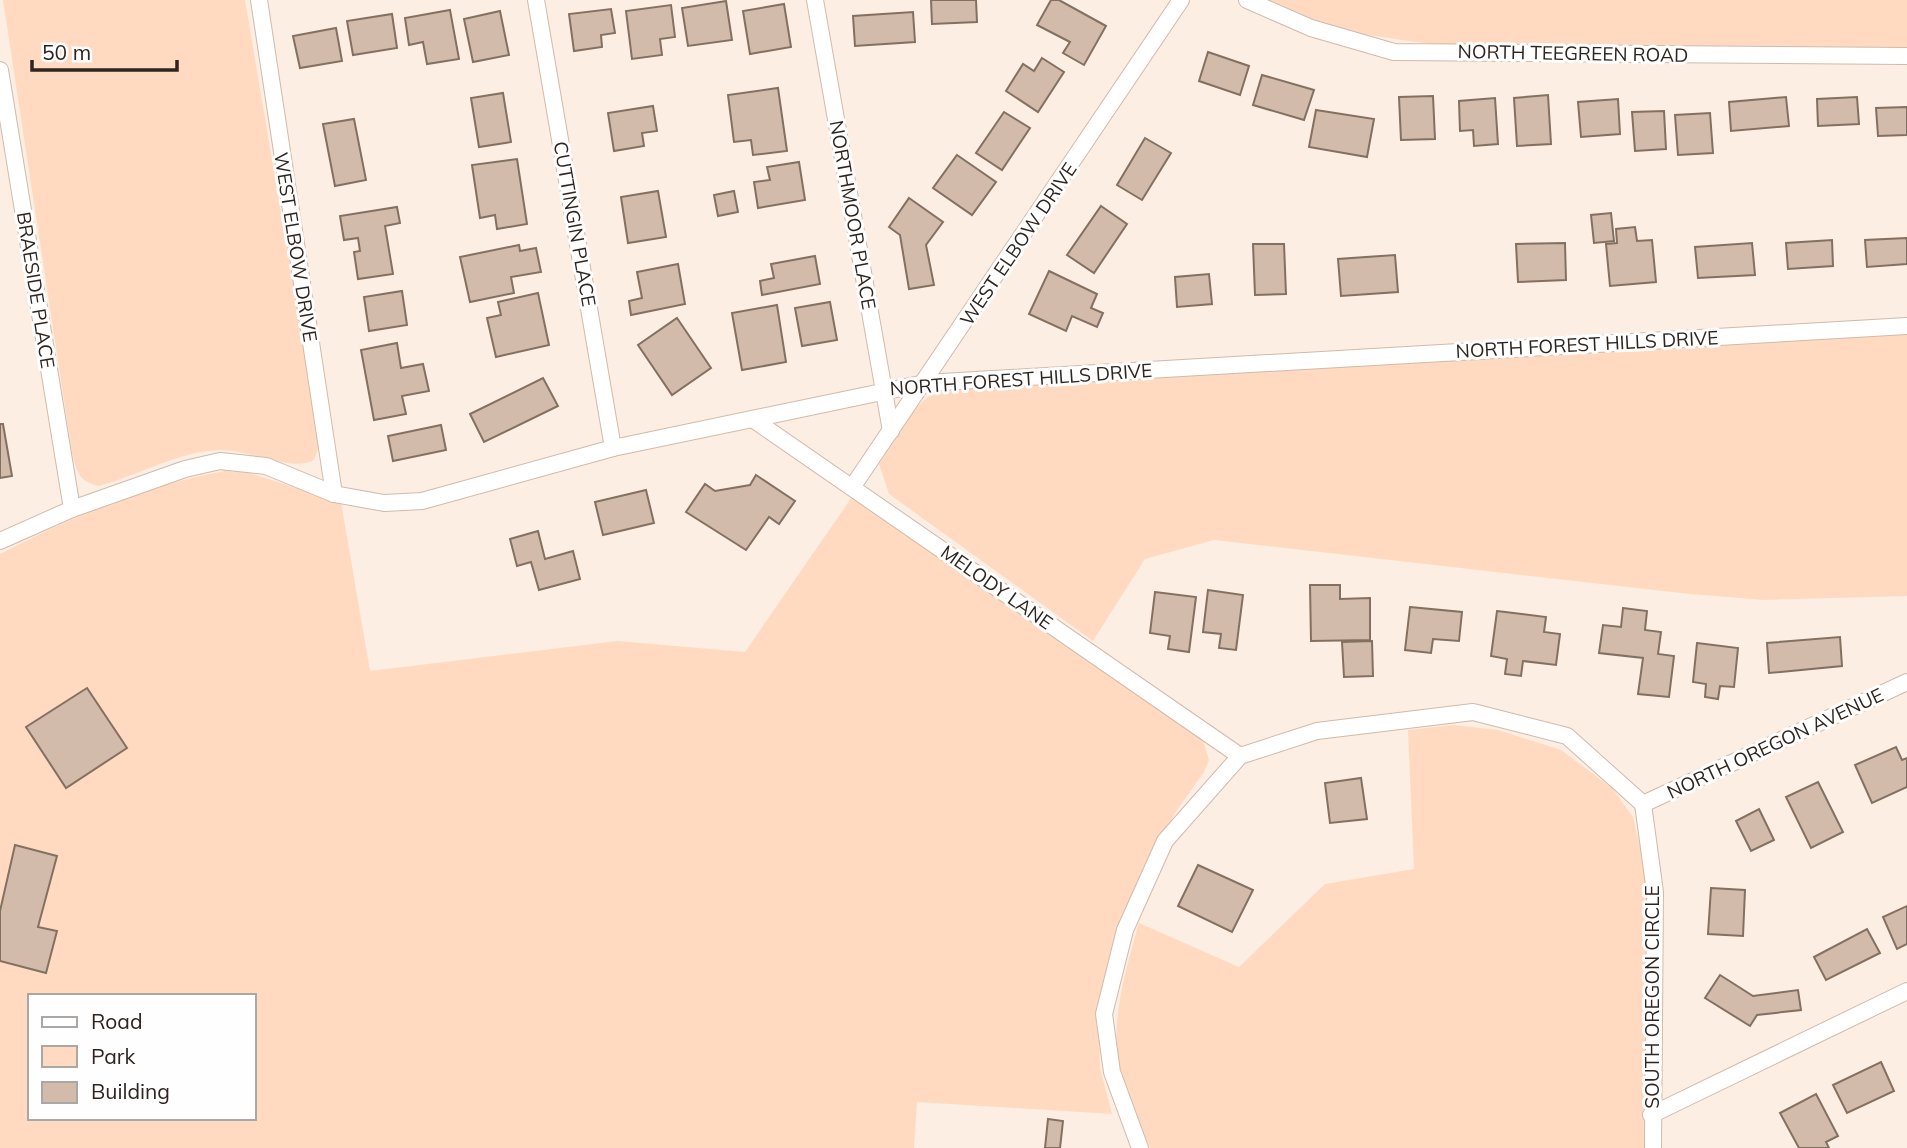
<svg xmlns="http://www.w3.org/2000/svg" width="1907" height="1148" font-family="Mulish,sans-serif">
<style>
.green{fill:#ffdac0;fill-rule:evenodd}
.building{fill:#d2bbab;stroke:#847061;stroke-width:2}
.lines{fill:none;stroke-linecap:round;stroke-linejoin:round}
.street-casing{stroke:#d1baaa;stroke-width:18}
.street{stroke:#fff;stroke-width:16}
.labels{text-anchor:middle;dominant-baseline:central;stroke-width:6;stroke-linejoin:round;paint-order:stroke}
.street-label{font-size:19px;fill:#2e251f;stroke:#fefefe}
</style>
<rect width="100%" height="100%" fill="#fceee3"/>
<g class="green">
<path d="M3,0h242l75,444 -6,16c-20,12 -64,-9 -90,-10 -41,-1 -85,25 -125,36 -20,-4 -22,-14 -27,-33z"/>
<polygon points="1267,0 1907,0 1907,49 1458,48 1361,34 1322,23"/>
<path d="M1907,332v264l-143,4 -74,-6 -476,-54 -69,19 -52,82 -204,-147 -10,-30c17,-24 36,-68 66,-76z"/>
<path d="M225,471l21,1 95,30 29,169 248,-30 127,11 109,-158 349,246 6,20 -5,12 -27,38 -24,43 -54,169 1,46 12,46 -195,-12 -3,46h-914v-594c71,-37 146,-69 225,-83zM30,996h224v122h-224z"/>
<path d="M1452,725l46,5 63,20 51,38 21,29 13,56 -2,245 3,30h-497c-13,-29 -29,-60 -33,-92 -4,-45 10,-91 22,-133l100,44 86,-83 89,-15 -6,-139z"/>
</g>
<g class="building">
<polygon points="931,0 976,0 977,22 932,24"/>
<polygon points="1051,0 1059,0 1106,26 1084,65 1063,53 1070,42 1037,25"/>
<polygon points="726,1 732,40 688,46 682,8"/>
<polygon points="784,4 791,47 750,54 743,11"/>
<polygon points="671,5 675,37 660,39 662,55 632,59 626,11"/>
<polygon points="611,9 615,33 601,35 602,47 574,51 569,14"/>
<polygon points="450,10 459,59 427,64 423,42 409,45 405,18"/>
<polygon points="500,11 509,55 473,62 464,19"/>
<polygon points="913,12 915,42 855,46 853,16"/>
<polygon points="392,14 397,48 353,55 347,21"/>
<polygon points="336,28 342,61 300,68 293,36"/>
<polygon points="1208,52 1249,66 1240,95 1199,81"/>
<polygon points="1042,58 1064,72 1038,112 1006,91 1023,64 1034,71"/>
<polygon points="1262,75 1314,90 1304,120 1253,105"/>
<polygon points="778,88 787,151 753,155 751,140 734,142 728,95"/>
<polygon points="503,93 511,142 479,147 471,98"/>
<polygon points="1548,95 1551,144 1517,146 1514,98"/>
<polygon points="1433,96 1435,139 1401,140 1399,97"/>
<polygon points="1786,97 1789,126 1731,131 1729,102"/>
<polygon points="1857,97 1859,124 1818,126 1817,99"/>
<polygon points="1495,98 1498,144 1474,146 1473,130 1460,131 1459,101"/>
<polygon points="1618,99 1620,134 1581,137 1578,102"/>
<polygon points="653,106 657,131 642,133 644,146 614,151 608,113"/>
<polygon points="1907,107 1907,135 1878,136 1876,108"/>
<polygon points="1316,110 1374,119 1367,157 1309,147"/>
<polygon points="1664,111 1666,149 1635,151 1632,112"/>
<polygon points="1004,112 1030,128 1002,170 976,153"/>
<polygon points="1710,113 1713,153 1678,155 1675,115"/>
<polygon points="354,119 366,180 335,186 323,124"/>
<polygon points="1145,138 1171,153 1142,200 1117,185"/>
<polygon points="957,155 996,182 972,215 933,188"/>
<polygon points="517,159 527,224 497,229 495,215 480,218 472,165"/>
<polygon points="799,162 805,200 758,208 754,182 770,180 767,167"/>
<polygon points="658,191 666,237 628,243 621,197"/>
<polygon points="734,191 738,212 718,216 714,195"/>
<polygon points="909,198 943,222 926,245 934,285 909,289 900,235 889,227"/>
<polygon points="1101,206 1127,224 1094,273 1067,255"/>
<polygon points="397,207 400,223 385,226 393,274 358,279 354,252 360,251 358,238 344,240 340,216"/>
<polygon points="1611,213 1614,241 1594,243 1591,215"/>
<polygon points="1635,227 1637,241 1652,240 1656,282 1610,286 1606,244 1617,243 1616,229"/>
<polygon points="1907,238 1907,264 1867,267 1865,240"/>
<polygon points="1832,240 1833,266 1788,269 1786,243"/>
<polygon points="1565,243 1566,280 1518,282 1516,244"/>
<polygon points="1752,243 1755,275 1698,278 1695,247"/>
<polygon points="1253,244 1284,244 1286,294 1255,295"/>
<polygon points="519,245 520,251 536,248 541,272 511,277 514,293 470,302 460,257"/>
<polygon points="1395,255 1398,292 1341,296 1338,259"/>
<polygon points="815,256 820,284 762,295 760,281 774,278 771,264"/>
<polygon points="678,264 685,304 631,315 629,301 642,298 637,272"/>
<polygon points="1049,271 1097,294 1091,308 1103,313 1097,327 1072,316 1066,331 1029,314"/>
<polygon points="1209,274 1212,304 1177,307 1175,277"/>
<polygon points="402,291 407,325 369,331 364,297"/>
<polygon points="538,293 549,345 496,357 487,318 501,315 498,302"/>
<polygon points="830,302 837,340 802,346 795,308"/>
<polygon points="777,305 786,362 742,370 732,313"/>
<polygon points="677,318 711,368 672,395 638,345"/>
<polygon points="397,343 401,368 423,364 429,391 402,396 406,414 374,420 361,350"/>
<polygon points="543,378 558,406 484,442 470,414"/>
<polygon points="0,424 3,424 12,476 0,478"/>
<polygon points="441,425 446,450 393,461 388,436"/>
<polygon points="756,475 795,501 779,524 769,517 746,550 686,512 705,484 715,491 750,485"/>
<polygon points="646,490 654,523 603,535 595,502"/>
<polygon points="538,531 545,559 573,551 580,579 539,590 531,562 517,566 510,539"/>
<polygon points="1310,585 1340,585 1340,599 1370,598 1370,640 1311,641"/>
<polygon points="1208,590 1243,595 1236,650 1219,648 1221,634 1203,632"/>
<polygon points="1155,592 1196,597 1189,652 1168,649 1170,636 1150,633"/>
<polygon points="1410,607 1462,612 1459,641 1433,639 1431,653 1405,650"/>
<polygon points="1623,608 1647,611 1645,630 1661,632 1658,654 1674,656 1669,697 1638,694 1643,658 1599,653 1603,625 1621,627"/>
<polygon points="1497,611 1546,617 1544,632 1560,634 1556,665 1523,661 1521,676 1505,674 1507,659 1491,656"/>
<polygon points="1840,637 1842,666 1769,673 1767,643"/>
<polygon points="1372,641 1373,676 1344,677 1342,642"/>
<polygon points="1697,643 1738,648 1734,687 1720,686 1718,699 1705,697 1706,684 1693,682"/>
<polygon points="87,688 127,748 66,788 26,727"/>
<polygon points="1896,747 1902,760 1907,758 1907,787 1872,803 1855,765"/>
<polygon points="1361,778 1367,819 1330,823 1325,783"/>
<polygon points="1818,782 1843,832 1811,848 1786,797"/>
<polygon points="1759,809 1774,840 1751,851 1736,821"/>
<polygon points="15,845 57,856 38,927 57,931 46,973 0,961 0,911"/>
<polygon points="1198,865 1253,890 1232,932 1178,906"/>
<polygon points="1711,888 1745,890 1743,936 1708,934"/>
<polygon points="1907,906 1907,944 1897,949 1883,917"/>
<polygon points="1867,929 1880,953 1826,980 1814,957"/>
<polygon points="1720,975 1753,996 1798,990 1801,1010 1757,1015 1750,1026 1705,998"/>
<polygon points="1881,1062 1894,1091 1847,1113 1833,1085"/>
<polygon points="1816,1094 1838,1136 1826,1142 1829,1148 1799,1148 1780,1113"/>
<polygon points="1048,1119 1063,1121 1060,1148 1045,1148"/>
</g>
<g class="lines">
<defs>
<g id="street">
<polyline points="259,0 334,494"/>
<polyline points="536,0 613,448"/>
<polyline points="815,0 891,431"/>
<polyline points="1247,0 1311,28 1394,52 1907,56"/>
<polyline points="0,70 72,509"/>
<polyline points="754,420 1240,756"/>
<polyline points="853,486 1181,0"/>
<polyline points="0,541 72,509 185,469 220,461 266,466 334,494 384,503 422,501 613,448 925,383 1907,326"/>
<polyline points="1643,804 1655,892 1653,1148"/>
<polyline points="1643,804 1907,682"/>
<polyline points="1651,1115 1907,991"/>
<polyline points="1140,1148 1112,1072 1104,1014 1125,930 1165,841 1240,756 1317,731 1473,712 1567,736 1643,804"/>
</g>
</defs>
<use href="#street" class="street-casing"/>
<use href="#street" class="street"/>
</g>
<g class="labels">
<g class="street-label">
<text transform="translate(1573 53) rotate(1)">NORTH TEEGREEN ROAD</text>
<text transform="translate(853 215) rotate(80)">NORTHMOOR PLACE</text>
<text transform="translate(575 224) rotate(80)">CUTTINGIN PLACE</text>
<text transform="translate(1018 244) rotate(-56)">WEST ELBOW DRIVE</text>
<text transform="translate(296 247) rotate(81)">WEST ELBOW DRIVE</text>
<text transform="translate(36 290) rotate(81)">BRAESIDE PLACE</text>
<text transform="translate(1587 344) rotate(-3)">NORTH FOREST HILLS DRIVE</text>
<text transform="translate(1021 379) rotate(-4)">NORTH FOREST HILLS DRIVE</text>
<text transform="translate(997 587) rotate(35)">MELODY LANE</text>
<text transform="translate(1775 743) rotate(-25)">NORTH OREGON AVENUE</text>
<text transform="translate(1652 997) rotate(-90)">SOUTH OREGON CIRCLE</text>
</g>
</g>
<rect x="28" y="994" width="228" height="126" fill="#fefefe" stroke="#aba7a5" stroke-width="2"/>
<rect x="42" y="1017" width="35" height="10" fill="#ffffff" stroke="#aba7a5" stroke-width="2"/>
<text x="91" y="1029" font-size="21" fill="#2e251f">Road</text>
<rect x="42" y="1046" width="35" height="21" fill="#ffdac0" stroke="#aba7a5" stroke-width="2"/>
<text x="91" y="1064" font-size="21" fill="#2e251f">Park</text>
<rect x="42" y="1082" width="35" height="21" fill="#d2bbab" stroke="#aba7a5" stroke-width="2"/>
<text x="91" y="1099" font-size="21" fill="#2e251f">Building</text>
<path d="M32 60v10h145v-10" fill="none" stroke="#2e251f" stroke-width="3.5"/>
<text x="42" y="60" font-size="21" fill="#2e251f" stroke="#fefefe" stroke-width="5" paint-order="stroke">50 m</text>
</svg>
